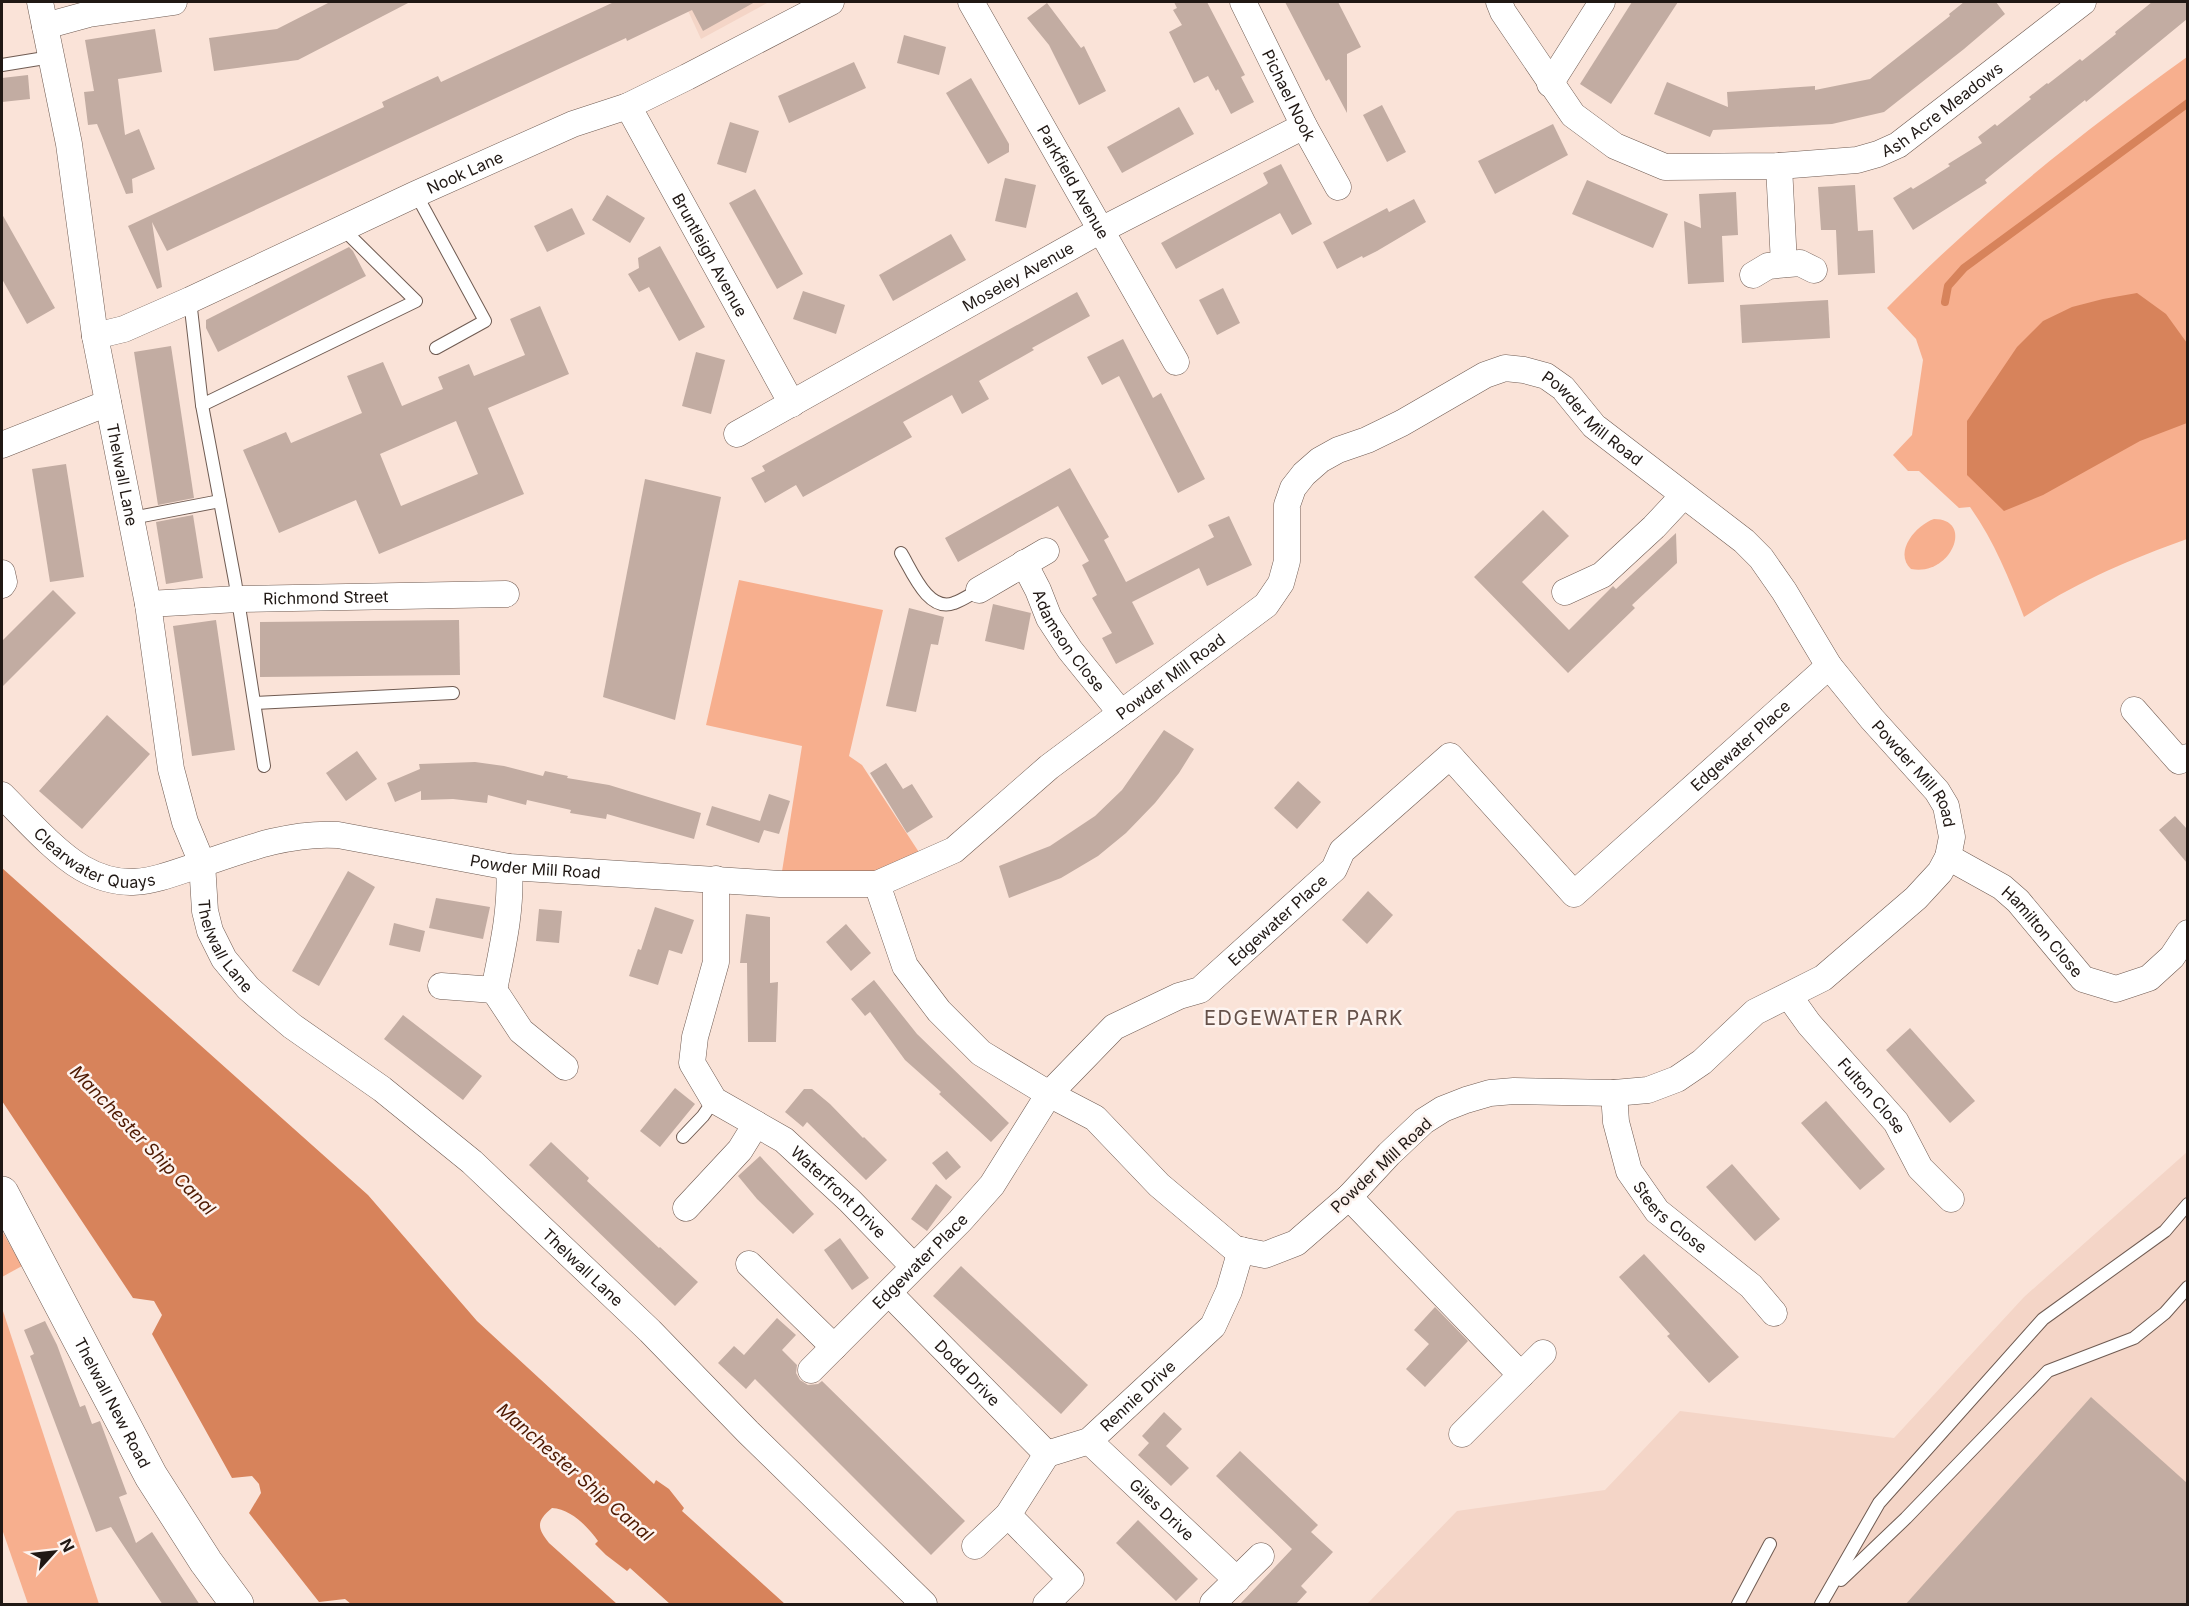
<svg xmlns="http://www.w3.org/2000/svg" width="2189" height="1606" font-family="Inter,sans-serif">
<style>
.built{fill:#f4d5c7}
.green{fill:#f7af8e}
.water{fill:#d7835b}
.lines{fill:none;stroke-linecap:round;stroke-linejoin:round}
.stream{stroke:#d7835b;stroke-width:8}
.building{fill:#c2aca2;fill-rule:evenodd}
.lane-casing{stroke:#6f5b52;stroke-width:14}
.street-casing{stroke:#6f5b52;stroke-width:27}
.secondary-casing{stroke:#6f5b52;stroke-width:34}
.lane{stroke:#fff;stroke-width:12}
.street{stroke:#fff;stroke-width:26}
.secondary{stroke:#fff;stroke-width:33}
.labels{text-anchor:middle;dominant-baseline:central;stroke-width:5;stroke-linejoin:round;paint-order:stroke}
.street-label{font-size:16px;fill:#201814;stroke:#fdf3ef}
.water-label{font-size:18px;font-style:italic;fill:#4e1900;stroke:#fdf3ef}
.quarter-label{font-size:20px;letter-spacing:1.5px;fill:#655149;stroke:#fdf3ef}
</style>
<rect width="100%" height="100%" fill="#fae3d8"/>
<g class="built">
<polygon points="684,2 769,2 701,39"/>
<polygon points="2187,1152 2187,1604 1367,1604 1457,1511 1605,1490 1680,1411 1894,1438 2024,1297"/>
</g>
<g class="green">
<path d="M2187,57v482c-58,21 -111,43 -163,78 -15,-39 -30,-76 -54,-110l-11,1 -40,-37h-11l-15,-16 19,-20 11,-75 -7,-21 -29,-31c92,-94 194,-175 300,-251z"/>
<path d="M1934,519c41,0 17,58 -23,50 -18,-17 5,-44 23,-50z"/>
<polygon points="739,580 883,610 849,756 862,765 926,863 918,867 780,884 802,746 706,725"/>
<polygon points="2,1231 22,1266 2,1277"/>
<polygon points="2,1308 99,1604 28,1604 2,1529"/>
</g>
<g class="water">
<polygon points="2137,293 2166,314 2187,343 2187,423 2140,441 2043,495 2004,511 1967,475 1967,421 2017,347 2043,321 2072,307 2103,299"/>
<path d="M2,868l366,327 109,126 177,163 2,-4 13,9 15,19 -2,3 103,93h-115l-40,-36 -3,3 -21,-16 -11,-11 3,-3c-10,-14 -27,-32 -46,-33 -16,13 -15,20 -3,35l68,61h-266l-6,-5 -26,3 -70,-89 12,-20 -2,-9 -7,-8 -20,2 -80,-144 10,-19 -8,-14 -21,-3 -131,-197z"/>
</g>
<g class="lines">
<polyline class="stream" points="1945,302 1948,286 1964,268 2188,103"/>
</g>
<g class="building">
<polygon points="330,2 410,2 298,60 214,71 209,38 277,29"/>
<polygon points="614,2 755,2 703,31 692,10 627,41 626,38 565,66 167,251 152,222 162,287 157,289 128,226 384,107 382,102 438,76 441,82"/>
<polygon points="1174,2 1207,2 1245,75 1241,77 1254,102 1231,114 1218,89 1216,91 1208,76 1194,83 1169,32 1182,25 1173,10 1177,8"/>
<polygon points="1285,2 1338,2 1361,47 1347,54 1347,113 1329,79 1326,81"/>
<polygon points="1632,2 1678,2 1611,104 1580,84"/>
<polygon points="1964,2 1996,2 2005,14 1964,49 1884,112 1832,124 1713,130 1710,137 1654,114 1667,82 1728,107 1727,92 1815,86 1815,90 1870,79 1950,16 1949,14"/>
<polygon points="2152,2 2187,2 2187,19 2086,102 2085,100 1985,180 1987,183 1913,230 1893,198 1911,187 1913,189 1931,178 1950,166 1948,164 1982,143 1978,137 1995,124 1997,126 2031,99 2029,97 2047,83 2048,84 2080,59 2082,61 2116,34 2115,32"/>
<polygon points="1047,3 1081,48 1084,46 1106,91 1079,105 1049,45 1027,18"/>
<polygon points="155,29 162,72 118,79 125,135 139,129 155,169 132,179 133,193 126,194 97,124 88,125 84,92 94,91 85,40"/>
<polygon points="904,35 946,47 939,75 897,63"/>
<polygon points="854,62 866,88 789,123 778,96"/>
<polygon points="28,75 30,99 2,102 2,78"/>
<polygon points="971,78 1009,144 1009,152 988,164 946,93"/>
<polygon points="1382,105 1406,152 1387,162 1363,115"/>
<polygon points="1179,107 1194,134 1122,173 1107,147"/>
<polygon points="730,122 759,131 746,173 717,164"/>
<polygon points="1553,124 1568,155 1495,194 1478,161"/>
<polygon points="1281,164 1312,224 1292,235 1280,213 1176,269 1161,243 1266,185 1268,183 1263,173"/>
<polygon points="1005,178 1036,185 1026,228 995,221"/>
<polygon points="1587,180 1668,214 1653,248 1572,214"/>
<polygon points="1855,185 1858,231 1873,230 1875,273 1838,275 1836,230 1821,230 1818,187"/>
<polygon points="755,189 803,274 777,289 729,203"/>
<polygon points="1736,192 1738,235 1722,236 1724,282 1688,284 1684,221 1701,228 1699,194"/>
<polygon points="607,195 645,218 630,243 592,220"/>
<polygon points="1414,199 1426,222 1377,251 1363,258 1362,256 1337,269 1323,242 1387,208 1389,212"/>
<polygon points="572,208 585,234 547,252 534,226"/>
<polygon points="2,214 55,308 27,324 2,279"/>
<polygon points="951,234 966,260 893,301 879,275"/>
<polygon points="660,246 705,327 679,341 649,287 639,292 628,274 639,268 638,258"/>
<polygon points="349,247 353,251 366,276 218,352 206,328 206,320"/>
<polygon points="1223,288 1240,323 1217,335 1199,300"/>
<polygon points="803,291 845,305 836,334 793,319"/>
<polygon points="1077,292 1090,316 1032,348 1034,350 979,381 989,399 962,414 952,395 903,422 912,437 803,497 796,485 765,503 751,478 765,471 762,466"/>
<polygon points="1828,300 1830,338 1742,343 1740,305"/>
<path d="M540,306l29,68 -81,34 36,86 -145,60 -23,-54 -77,33 -36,-83 43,-18 5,11 71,-30 -15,-37 36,-14 19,44 41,-17 -5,-12 31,-13 5,12 51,-21 -15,-36zM456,421l22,53 -77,32 -21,-52z"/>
<polygon points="1123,339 1153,398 1161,393 1205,479 1178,493 1119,376 1102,385 1087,357"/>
<polygon points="171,346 194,498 158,505 134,352"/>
<polygon points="696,352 725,360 711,414 682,406"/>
<polygon points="66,464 84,577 50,582 32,469"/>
<polygon points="1070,468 1109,537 1104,540 1126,582 1214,537 1208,525 1229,516 1252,565 1207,586 1199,568 1132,602 1154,644 1116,664 1102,638 1112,633 1092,598 1097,595 1082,565 1089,561 1058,506 958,562 945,538"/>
<polygon points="645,479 721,497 675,720 603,697"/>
<polygon points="1543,510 1569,536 1522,582 1569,630 1613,586 1616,589 1676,533 1677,563 1632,605 1635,608 1568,673 1474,577"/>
<polygon points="193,515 203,578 166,584 156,522"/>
<polygon points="53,590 76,613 2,687 2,641"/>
<polygon points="993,604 1031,613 1024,650 985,641"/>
<polygon points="909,608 944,617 938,645 931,644 916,712 886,706"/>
<polygon points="216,620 235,750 192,756 173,626"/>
<polygon points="459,620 460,675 260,677 260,622"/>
<polygon points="107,715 150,754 82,829 39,791"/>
<polygon points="1164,730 1194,749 1179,773 1155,803 1126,833 1098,856 1061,878 1009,898 999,866 1050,846 1095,816 1122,790"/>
<polygon points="357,751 377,779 346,801 326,773"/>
<polygon points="475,762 504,766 543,776 545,771 568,776 567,778 609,785 701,813 694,839 607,814 606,819 570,813 571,810 527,800 526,805 488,795 487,803 453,799 421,800 421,791 395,802 387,783 420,769 419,764"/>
<polygon points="886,763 903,789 912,784 933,817 907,833 870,773"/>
<polygon points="1298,781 1321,802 1297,829 1274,808"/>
<polygon points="769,794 790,801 779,834 764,830 759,843 706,825 712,806 760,821"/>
<polygon points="2175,816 2187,829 2187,863 2159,830"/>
<polygon points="348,871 375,887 319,986 292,971"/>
<polygon points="1368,891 1393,915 1367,944 1342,920"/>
<polygon points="436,898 490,907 483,939 429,928"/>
<polygon points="655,907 694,920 682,954 669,950 658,985 629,976 638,949 641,950"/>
<polygon points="539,909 562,911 559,943 536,941"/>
<polygon points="746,914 770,917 770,983 778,982 776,1042 748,1042 747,963 740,963"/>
<polygon points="394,923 425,931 420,952 389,945"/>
<polygon points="846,924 871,953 851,971 826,942"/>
<polygon points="874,980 917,1034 1009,1123 991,1142 939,1094 941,1092 905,1060 870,1012 865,1016 851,999"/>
<polygon points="403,1015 482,1076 463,1100 384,1039"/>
<polygon points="1910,1028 1975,1101 1950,1123 1886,1050"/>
<polygon points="675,1088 695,1104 660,1147 640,1131"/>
<polygon points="804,1089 812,1089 830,1104 863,1138 864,1137 887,1160 866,1180 807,1122 803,1127 785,1112"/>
<polygon points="1826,1101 1885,1169 1860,1190 1801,1123"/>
<polygon points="551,1142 589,1178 587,1181 659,1248 660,1247 698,1282 675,1306 529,1165"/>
<polygon points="947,1151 961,1167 946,1180 932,1163"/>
<polygon points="760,1156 814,1214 793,1234 757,1199 738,1176"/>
<polygon points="1732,1164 1780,1219 1755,1241 1706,1187"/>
<polygon points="936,1184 952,1197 927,1231 911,1219"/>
<polygon points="840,1238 869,1278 852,1290 824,1250"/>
<polygon points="1644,1254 1739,1357 1709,1383 1667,1336 1670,1334 1619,1277"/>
<polygon points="961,1266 1088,1385 1061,1414 933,1296"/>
<polygon points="1435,1307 1468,1341 1425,1387 1406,1369 1429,1344 1414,1330"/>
<polygon points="777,1318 796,1335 782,1350 797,1365 796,1373 800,1380 808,1385 818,1384 822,1381 965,1521 931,1555 755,1379 746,1389 718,1363 734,1346 744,1355"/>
<polygon points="45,1321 57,1345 80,1407 85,1405 92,1424 100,1421 127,1494 119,1497 136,1543 152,1532 200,1605 163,1605 111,1527 96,1532 30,1356 34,1354 24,1330"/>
<polygon points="2091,1397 2187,1483 2187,1605 1905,1605"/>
<polygon points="1164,1412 1182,1429 1166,1446 1189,1468 1171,1486 1138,1455 1149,1443 1142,1436"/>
<polygon points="1240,1451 1318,1525 1311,1532 1333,1552 1301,1586 1307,1592 1295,1605 1239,1605 1292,1549 1216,1476"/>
<polygon points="1138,1520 1198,1579 1176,1601 1116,1543"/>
</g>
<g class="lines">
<defs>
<g id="lane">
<polyline points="2,65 51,57"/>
<polyline points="416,194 485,321 436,348"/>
<polyline points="190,300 202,405 235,581 264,766"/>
<polyline points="202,405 416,301 342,228"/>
<polyline points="132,518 220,501"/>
<path d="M901,553c11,18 27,60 53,50 9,-3 17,-9 25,-13"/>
<polyline points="255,703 453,693"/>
<polyline points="683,1137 703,1116 714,1100"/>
<polyline points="1841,1580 1906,1518 2048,1371 2134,1338 2165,1313 2188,1287"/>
<polyline points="1738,1604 1770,1544"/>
<polyline points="1821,1604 1879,1503 2043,1319 2165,1231 2188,1204"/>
</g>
<g id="street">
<path id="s1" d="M40,2l29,142 26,192 53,268 23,165 14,53 17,41 3,48 5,20 14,28 24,29 18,16 26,22 90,63 90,73 178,169 98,101 176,172"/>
<path id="s2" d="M971,2l205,360"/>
<path id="s3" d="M1243,2l61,124 34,61"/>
<path id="s4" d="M1499,2l4,10 70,103 42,31 50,21 114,-1 78,-6 21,-6 20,-9 185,-143"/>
<polyline points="45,26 89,14 174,2"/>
<polyline points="1550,84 1602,2"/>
<path id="s5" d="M628,106l164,298"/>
<polyline points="1779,166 1784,264"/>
<polyline points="1753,275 1768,266 1800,263 1814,270"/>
<path id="s6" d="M95,336l29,-7 66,-29 226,-106 157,-70 55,-18 59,-29 144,-75"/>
<path id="s7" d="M737,434l364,-204 203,-104"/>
<polyline points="2,445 108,403"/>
<path id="s8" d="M1024,563l14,27 11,28 21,32 51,63"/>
<polyline points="2,573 4,582 2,585"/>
<polyline points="979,590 1046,551"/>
<polyline points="1565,592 1602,575 1654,527 1683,496"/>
<path id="s9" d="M148,604l90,-5 268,-5"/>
<polyline points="2134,710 2179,761 2188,757"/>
<path id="s10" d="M2,795c23,23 53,57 80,73 47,27 78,9 123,-5 43,-15 87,-31 133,-28l171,32 271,17h97l77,-34 95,-83 217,-162 15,-22 6,-22v-56l6,-17 11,-14 16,-14 18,-10 29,-10 35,-17 83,-48 20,-7 19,2 22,6 17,12 31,38 150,115 17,17 23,33 45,75 43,53 65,72 9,15 6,31 -4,20 -8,15 -24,26 -93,80 -68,34 -53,50 -25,17 -29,11 -34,3 -100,-2 -24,2 -24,7 -23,9 -19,12 -35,33 -40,43 -53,46 -31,12 -30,-6 -76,-64 -64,-67 -46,-24 -68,-41 -42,-42 -34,-45 -28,-82"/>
<path id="s11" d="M1948,857l54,30 16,14 65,78 33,10 33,-11 23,-21 16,-24"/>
<path id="s12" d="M716,879v83l-21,75 -3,26 22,37 70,40 66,61 63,65"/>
<path d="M441,986l53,4c8,-40 18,-81 15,-123"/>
<polyline points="494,990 521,1031 565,1067"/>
<path id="s13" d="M1789,996l20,28 87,98 24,46 31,31"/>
<path id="s14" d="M1614,1093l2,29 13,49 28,40 94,75 23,27"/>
<polyline points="1349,1197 1521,1375"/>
<polyline points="686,1208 740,1150 756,1124"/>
<polyline points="749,1264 834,1347"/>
<path id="s15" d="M889,1293l158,161"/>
<path id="s16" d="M811,1370l149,-149 32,-36 57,-91 65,-67 65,-31 21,-6 134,-121 8,-18 108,-95 124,138 255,-228"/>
<polyline points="1462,1434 1543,1353"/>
<path id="s17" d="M1089,1441l148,139"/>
<polyline points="1008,1515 1071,1579 1046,1604"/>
<path id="s18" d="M975,1546l33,-31 39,-61 42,-13 124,-115 16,-35 12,-41"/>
<polyline points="1213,1603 1261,1556"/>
</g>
<g id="secondary">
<path id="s19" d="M2,1193l149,283 55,86 31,42"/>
</g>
</defs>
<use href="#lane" class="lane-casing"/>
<use href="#street" class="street-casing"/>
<use href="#secondary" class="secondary-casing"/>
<use href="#lane" class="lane"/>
<use href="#street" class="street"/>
<use href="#secondary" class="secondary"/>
</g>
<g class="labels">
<g class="street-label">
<text stroke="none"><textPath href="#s3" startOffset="104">Pichael Nook</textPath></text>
<text stroke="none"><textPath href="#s4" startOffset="534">Ash Acre Meadows</textPath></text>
<text stroke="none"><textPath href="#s6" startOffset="405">Nook Lane</textPath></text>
<text stroke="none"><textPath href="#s2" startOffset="207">Parkfield Avenue</textPath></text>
<text stroke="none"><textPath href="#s5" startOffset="170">Bruntleigh Avenue</textPath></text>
<text stroke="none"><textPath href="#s7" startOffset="322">Moseley Avenue</textPath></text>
<text stroke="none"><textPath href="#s10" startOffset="1872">Powder Mill Road</textPath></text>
<text stroke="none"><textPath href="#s1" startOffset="480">Thelwall Lane</textPath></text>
<text stroke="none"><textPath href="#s9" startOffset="178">Richmond Street</textPath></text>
<text stroke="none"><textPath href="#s8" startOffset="90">Adamson Close</textPath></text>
<text stroke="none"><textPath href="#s10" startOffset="1278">Powder Mill Road</textPath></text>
<text stroke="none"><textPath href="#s16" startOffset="1306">Edgewater Place</textPath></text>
<text stroke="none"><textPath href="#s10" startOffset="2358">Powder Mill Road</textPath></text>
<text stroke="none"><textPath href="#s10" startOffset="117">Clearwater Quays</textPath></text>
<text stroke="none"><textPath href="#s10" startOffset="574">Powder Mill Road</textPath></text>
<text stroke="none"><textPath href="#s16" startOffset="658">Edgewater Place</textPath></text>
<text stroke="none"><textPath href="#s11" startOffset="122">Hamilton Close</textPath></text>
<text stroke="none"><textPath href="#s1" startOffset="966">Thelwall Lane</textPath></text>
<text stroke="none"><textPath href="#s13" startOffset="130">Fulton Close</textPath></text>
<text transform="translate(1381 1165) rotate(-43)">Powder Mill Road</text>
<text stroke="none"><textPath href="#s12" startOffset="386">Waterfront Drive</textPath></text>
<text stroke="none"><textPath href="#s14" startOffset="142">Steers Close</textPath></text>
<text stroke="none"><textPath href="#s16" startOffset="154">Edgewater Place</textPath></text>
<text stroke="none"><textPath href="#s1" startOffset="1452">Thelwall Lane</textPath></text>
<text stroke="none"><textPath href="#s15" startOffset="112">Dodd Drive</textPath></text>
<text stroke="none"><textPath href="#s18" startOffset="228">Rennie Drive</textPath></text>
<text stroke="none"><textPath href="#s19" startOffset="237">Thelwall New Road</textPath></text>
<text stroke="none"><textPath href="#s17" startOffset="100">Giles Drive</textPath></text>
</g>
<g class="water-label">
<text transform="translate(143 1140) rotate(46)">Manchester Ship Canal</text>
<text transform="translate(575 1472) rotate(41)">Manchester Ship Canal</text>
</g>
<g class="quarter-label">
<text x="1304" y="1018">EDGEWATER PARK</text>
</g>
</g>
<rect width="2189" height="1606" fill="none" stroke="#201814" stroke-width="6"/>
<g transform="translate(54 1552) rotate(63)" stroke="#fdf3ef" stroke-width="4.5" paint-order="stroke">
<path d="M0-4.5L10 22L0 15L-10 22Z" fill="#201814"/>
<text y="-9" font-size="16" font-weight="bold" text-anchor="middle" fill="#201814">N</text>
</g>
</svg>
